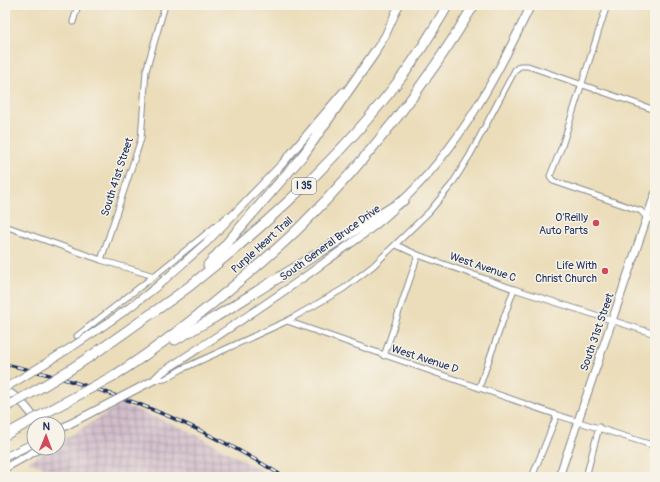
<svg xmlns="http://www.w3.org/2000/svg" width="660" height="482" font-family="Pangolin,sans-serif">
<style>
.industrial{fill:url(#industrial-grid)}
.lines{fill:none;stroke-linecap:round;stroke-linejoin:round}
.street-casing{stroke:#83868c;stroke-width:7}
.secondary-casing{stroke:#83868c;stroke-width:9}
.highway-casing{stroke:#83868c;stroke-width:11}
.street{stroke:#fff;stroke-width:5}
.secondary{stroke:#fff;stroke-width:7}
.highway{stroke:#fff;stroke-width:9}
.rail-casing{stroke:#1b2f5e;stroke-width:3.5}
.rail{stroke:#f7f3e8;stroke-width:2;stroke-dasharray:6;stroke-linecap:butt}
.secondary-bridge-casing{stroke:#83868c;stroke-width:9;stroke-linecap:butt}
.highway-bridge-casing{stroke:#83868c;stroke-width:11;stroke-linecap:butt}
.secondary-bridge{stroke:#fff;stroke-width:7}
.highway-bridge{stroke:#fff;stroke-width:9}
.poi-dot{fill:#d1495b;stroke:#f7f3e8;stroke-width:1.5}
.labels{text-anchor:middle;dominant-baseline:central;stroke-width:3;stroke-linejoin:round;paint-order:stroke}
.shield{fill:#f7f3e8;stroke:#5d6a87;stroke-width:1}
.shield-label{font-size:10px;font-weight:bold;fill:#1b2f5e}
.street-label{font-size:11px;fill:#1b2f5e;stroke:#f7f3e8}
.poi-label{font-size:11px;fill:#1b2f5e;stroke:#f7f3e8;text-anchor:end}
</style>
<defs>
<pattern id="industrial-grid" width="8" height="8" patternUnits="userSpaceOnUse"><rect width="8" height="8" fill="#d1bdca"/><path d="M0 4h8M4 0v8" fill="none" stroke="#a99aa7"/></pattern>
</defs>
<rect width="100%" height="100%" fill="#f7f3e8"/>
<filter id="ink" filterUnits="userSpaceOnUse"><feTurbulence type="fractalNoise" baseFrequency=".025" numOctaves="2"/><feDisplacementMap in="SourceGraphic" scale="8" xChannelSelector="R" yChannelSelector="G"/><feConvolveMatrix kernelMatrix="1 2 1 2 8 2 1 2 1" color-interpolation-filters="sRGB"/></filter>
<filter id="wash" filterUnits="userSpaceOnUse"><feTurbulence type="fractalNoise" baseFrequency=".012" numOctaves="4" result="noise"/><feDisplacementMap in="SourceGraphic" scale="16" xChannelSelector="R" yChannelSelector="G"/><feGaussianBlur stdDeviation="0.9" result="paint"/><feColorMatrix in="noise" values="0 0 0 0 0 0 0 0 0 0 0 0 0 0 0 0 0 1.4 0 .05"/><feComposite in="paint" operator="in"/></filter>
<g filter="url(#wash)">
<rect width="100%" height="100%" fill="#ebddb9"/>
<polygon class="industrial" points="121,404 185,429 263,471 262,477 76,477 28,462 50,448 58,448 58,443"/>
</g>
<g filter="url(#ink)">
<g class="lines">
<defs>
<g id="street">
<polyline points="607,5 562,146 550,176 553,181 641,211 647,218 655,221"/>
<polyline points="73,22 78,5"/>
<polyline points="5,226 101,260 154,276"/>
<polyline points="396,245 418,255 514,289 655,334"/>
<polyline points="101,260 141,139 146,71 165,5"/>
<polyline points="287,321 557,415 655,446"/>
<polyline points="77,336 154,276 228,216"/>
<polyline points="384,356 418,255"/>
<polyline points="154,380 165,379 182,369 287,321 343,289 373,266 429,212 452,184 470,155 515,70 520,66 528,66 655,110"/>
<polyline points="479,388 514,289"/>
<polyline points="532,477 557,415"/>
<polyline points="586,477 599,427"/>
</g>
<g id="secondary">
<polyline points="372,56 385,36 399,5"/>
<path d="M400,203c60,-56 96,-125 131,-198"/>
<polyline points="206,243 283,163 343,92"/>
<path d="M154,380l7,-7c55,-36 111,-72 164,-111 23,-17 47,-32 68,-52"/>
<path d="M5,390c15,8 25,20 33,34"/>
<polyline points="5,457 34,443"/>
<polyline points="5,468 41,448"/>
<polyline points="559,477 655,194"/>
</g>
<g id="highway">
<polyline points="208,265 304,154 375,52"/>
<path d="M124,333c22,-16 45,-31 67,-48 76,-61 150,-128 209,-206 18,-23 33,-49 48,-74"/>
<polyline points="175,340 217,316 404,200"/>
<path d="M115,375c39,-24 74,-52 109,-81 26,-22 53,-44 77,-68 66,-66 125,-141 173,-221"/>
</g>
</defs>
<use href="#street" class="street-casing"/>
<use href="#secondary" class="secondary-casing"/>
<use href="#highway" class="highway-casing"/>
<use href="#street" class="street"/>
<use href="#secondary" class="secondary"/>
<use href="#highway" class="highway"/>
<defs>
<path id="rail" d="M5,364c99,22 194,59 279,113"/>
</defs>
<use href="#rail" class="rail-casing"/>
<use href="#rail" class="rail"/>
<defs>
<g id="secondary-bridge">
<path d="M5,388c48,-29 96,-58 141,-93 21,-16 40,-35 60,-52"/>
<polyline points="58,430 154,380"/>
</g>
<g id="highway-bridge">
<path d="M5,407c42,-21 81,-47 119,-74"/>
<polyline points="5,435 115,375"/>
</g>
</defs>
<use href="#secondary-bridge" class="secondary-bridge-casing"/>
<use href="#highway-bridge" class="highway-bridge-casing"/>
<use href="#secondary-bridge" class="secondary-bridge"/>
<use href="#highway-bridge" class="highway-bridge"/>
</g>
</g>
<g class="poi-dot">
<circle cx="596" cy="223" r="4"/>
<circle cx="605" cy="271" r="4"/>
</g>
<g class="labels">
<rect class="shield" x="292" y="178" width="24" height="16" rx="3"/>
<g class="shield-label">
<text x="304" y="186">I 35</text>
</g>
<g class="street-label">
<text transform="translate(117 177) rotate(-72)">South 41st Street</text>
<text transform="translate(330 243) rotate(-36)">South General Bruce Drive</text>
<text transform="translate(262 245) rotate(-42)">Purple Heart Trail</text>
<text transform="translate(483 267) rotate(19)">West Avenue C</text>
<text transform="translate(597 332) rotate(-71)">South 31st Street</text>
<text transform="translate(425 359) rotate(18)">West Avenue D</text>
</g>
<g class="poi-label">
<text x="588" y="217">O'Reilly<tspan x="588" dy="13">Auto Parts</tspan></text>
<text x="597" y="265">Life With<tspan x="597" dy="13">Christ Church</tspan></text>
</g>
</g>
<rect width="660" height="482" fill="none" stroke="#f7f3e8" stroke-width="20"/>
<g transform="translate(46 436) rotate(1)"><circle r="19" fill="#f7f3e8" stroke="#9fa5b1"/>
<path d="M0-3L7 15L0 10L-7 15Z" fill="#d1495b"/>
<text y="-6" font-size="11" font-weight="bold" text-anchor="middle" fill="#1b2f5e">N</text>
</g>
</svg>
